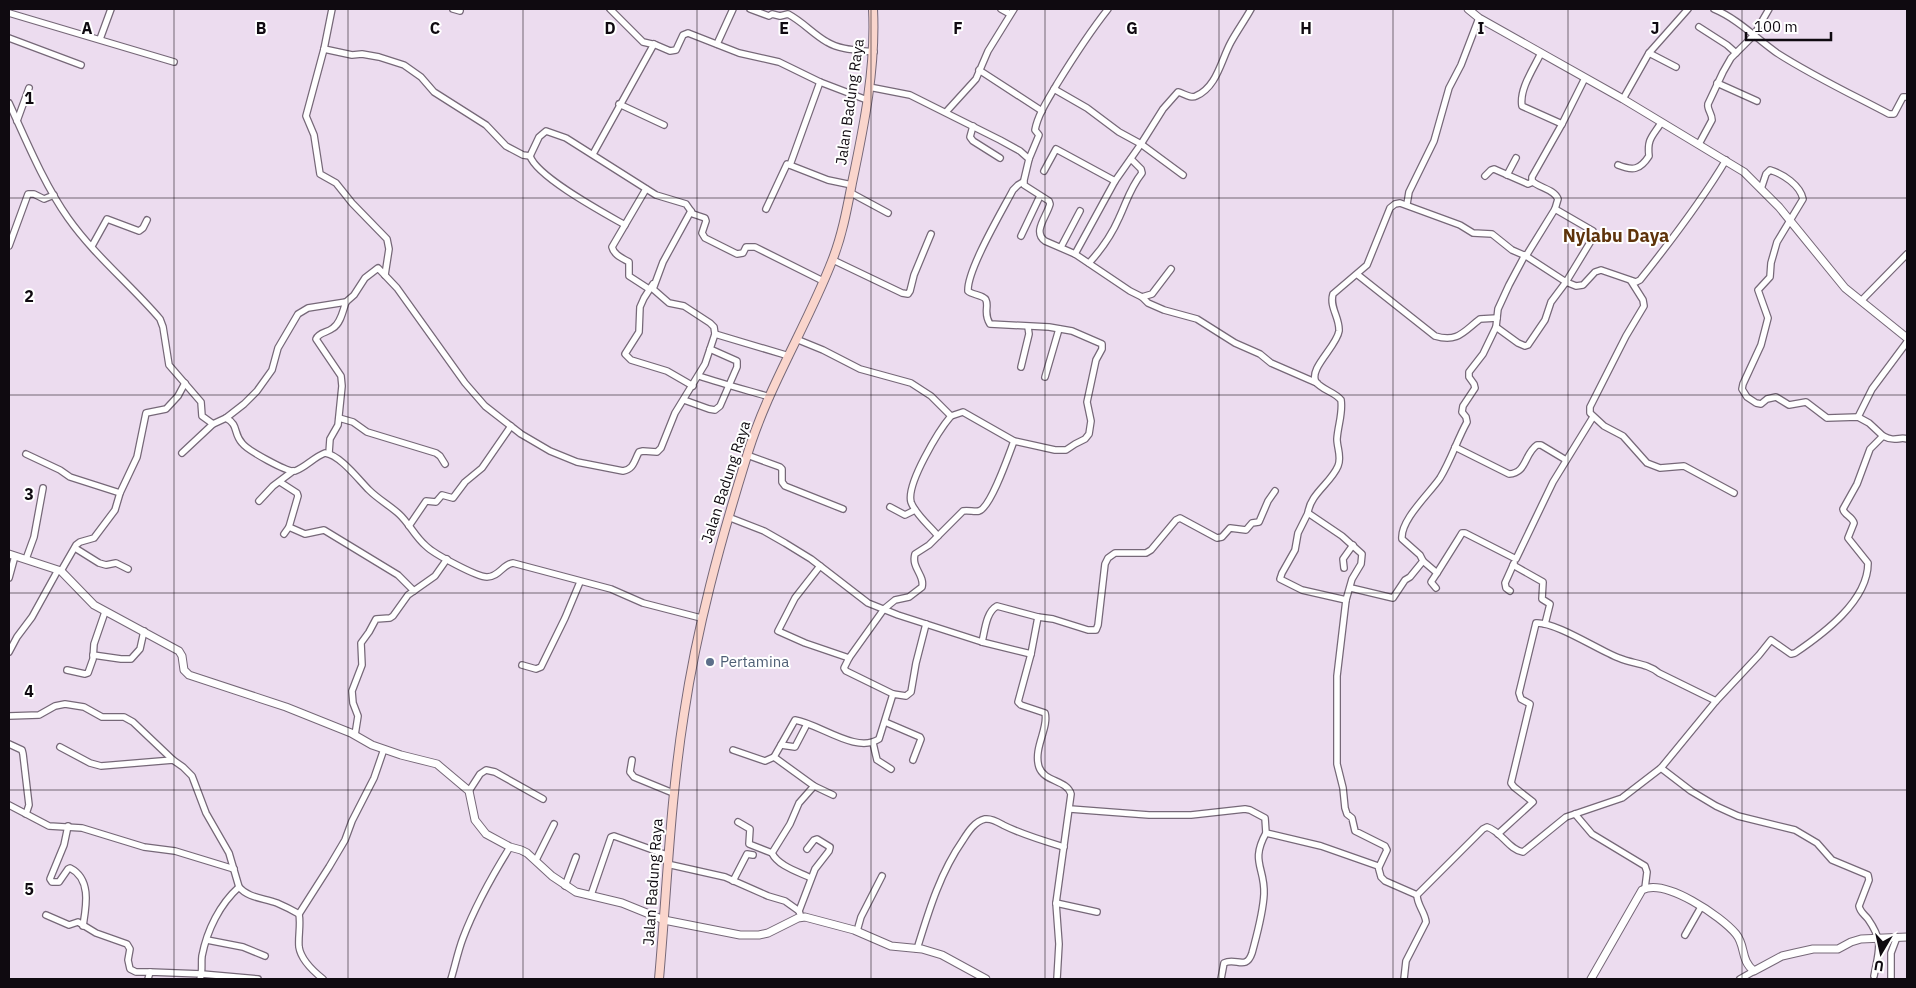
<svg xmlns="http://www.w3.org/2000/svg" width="1916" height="988" font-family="'IBM Plex Sans',sans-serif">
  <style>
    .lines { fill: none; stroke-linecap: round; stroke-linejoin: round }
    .minor-casing { stroke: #766878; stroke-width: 8 }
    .tertiary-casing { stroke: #766878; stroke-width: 9 }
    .secondary-casing { stroke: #766878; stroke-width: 10 }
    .minor { stroke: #fff; stroke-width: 5.5 }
    .tertiary { stroke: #fff; stroke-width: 7 }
    .secondary { stroke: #fad5cc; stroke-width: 8 }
    .grid { fill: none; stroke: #0f0a10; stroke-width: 1; stroke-opacity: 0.55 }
    .service-dot { fill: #5c6f8a; stroke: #fff; stroke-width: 2 }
    .labels { text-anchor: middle; stroke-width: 4; stroke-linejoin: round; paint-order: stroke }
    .street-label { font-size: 15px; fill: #0f0a10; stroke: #fff }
    .service-label { font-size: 15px; fill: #4e5e75; stroke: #fff; text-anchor: start }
    .quarter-label { font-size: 18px; font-weight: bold; fill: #5e330a; stroke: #fff }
    .grid-label { font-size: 16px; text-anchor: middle; font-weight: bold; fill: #0f0a10; stroke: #fff; stroke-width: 4; stroke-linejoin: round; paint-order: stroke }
  </style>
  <rect width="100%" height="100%" fill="#ecdcef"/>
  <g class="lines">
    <g class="minor-casing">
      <g id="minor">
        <polyline points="332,9 324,49 306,116 314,135 320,174 336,183 352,203 387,239 389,249 385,275"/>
        <polyline points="453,9 460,11"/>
        <polyline points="610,9 643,42 656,45 670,51 676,50 683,35 688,33 739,53 779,62 820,82 867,100"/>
        <path d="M 750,9 L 769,16 L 772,14 L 780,16 L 788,14 C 803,22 813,34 827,42 C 840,50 858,50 874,52"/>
        <polyline points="1001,9 1010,14"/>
        <path d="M 1714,9 C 1738,19 1757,39 1777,53 C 1813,76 1851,94 1889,114 L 1894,114 L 1903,97 L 1907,97"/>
        <polyline points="9,13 174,62"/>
        <polyline points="1699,27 1727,45 1736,53"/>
        <polyline points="9,38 81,65"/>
        <polyline points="100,39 111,9"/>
        <polyline points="717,44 733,9"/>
        <polyline points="324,49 352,55 362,54 379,57 404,65 421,77 434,92 486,125 506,146 523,155 530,156 539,137 546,131 566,138 656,195 686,204 693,214 705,218 706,221 702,233 705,238 737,254 743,253 746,247 755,247 823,281"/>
        <path d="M 1541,53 C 1534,68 1519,89 1522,106 L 1562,124"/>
        <polyline points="1649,53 1676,67"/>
        <polyline points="979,70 1042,111"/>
        <polyline points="1717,83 1757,101"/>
        <path d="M 869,87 L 910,95 L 1000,140 L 1020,151 L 1029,159 L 1024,180 L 1024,185 L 1049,201 L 1050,204 C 1047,216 1032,232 1045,241 L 1075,254 L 1130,291 L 1142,297 L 1152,294 L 1171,269"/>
        <polyline points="1054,89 1087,108 1119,132 1141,144 1183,175"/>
        <polyline points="1623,99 1649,53 1688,9"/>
        <path d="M 9,103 C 26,140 44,184 68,218 C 94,255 131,285 160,319 L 163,327 L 169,365 L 201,402 L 202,416 L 213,424"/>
        <polyline points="619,104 664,125"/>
        <polyline points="946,112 976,79 988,51 1014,9"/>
        <polyline points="17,121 29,88"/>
        <polyline points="973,126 970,137 973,141 1000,158"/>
        <path d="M 1699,144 L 1712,120 C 1712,113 1707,110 1708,104 L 1723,72 L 1731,58 L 1754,35 L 1769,9"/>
        <polyline points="593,154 654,44"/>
        <path d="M 530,156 C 537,177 604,213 625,225"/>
        <path d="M 1029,159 L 1039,135 L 1035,130 C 1038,114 1049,98 1057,84 C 1073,58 1089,33 1108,9"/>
        <polyline points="790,165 820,82"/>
        <path d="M 1618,165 C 1633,171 1640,170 1649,156 C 1647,139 1652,137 1661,123"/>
        <polyline points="1044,171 1056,149 1115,181"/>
        <polyline points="1507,175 1516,158"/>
        <polyline points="1485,176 1491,170 1494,169 1528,184 1533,182"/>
        <path d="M 646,189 L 612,247 C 614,255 622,258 629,262 L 629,276 L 649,289"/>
        <polyline points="851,193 888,213"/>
        <polyline points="1407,204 1409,192 1434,141 1449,88 1461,65 1479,18"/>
        <polyline points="766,209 787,164 828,180 852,185"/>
        <polyline points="1021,236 1040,196"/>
        <polyline points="9,246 28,194 34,194 44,199 54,195"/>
        <polyline points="92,246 107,219 139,231 143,228 147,220"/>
        <polyline points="1061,247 1080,211"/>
        <path d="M 1075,254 L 1115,181 L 1141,144 L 1163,109 L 1178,92 C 1183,93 1191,99 1196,96 C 1217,87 1221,60 1231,42 C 1237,31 1245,20 1251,9"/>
        <path d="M 1526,256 L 1555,209 L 1558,199 C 1554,189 1539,188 1532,181 L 1532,177 L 1562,124 L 1585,78"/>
        <polyline points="833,260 902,293 908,294 910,291 914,275 931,234"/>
        <path d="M 1089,263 C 1101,250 1112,234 1119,218 C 1127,201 1130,188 1142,173 L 1141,169 L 1131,159"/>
        <path d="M 1358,275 L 1435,336 C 1458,343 1464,331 1480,319 L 1497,318"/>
        <polyline points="1631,281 1643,300 1644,306 1626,336 1590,407 1590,413 1604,426 1623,436 1647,463 1660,468 1684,466 1734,493"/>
        <polyline points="653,284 644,298 640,307 639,332 625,354 631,360 667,371 693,386"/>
        <polyline points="1142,297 1148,303 1164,310 1197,319 1235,343 1260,354 1271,363 1317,383"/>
        <polyline points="1861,301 1907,254"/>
        <polyline points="1496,327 1518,343 1525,346 1528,345 1545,320 1551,302 1566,282 1594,236 1593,231 1555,209"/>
        <polyline points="715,334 789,356"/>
        <path d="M 796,339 L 823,350 L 860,369 L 911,383 L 931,396 L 951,416 L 963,412 L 1014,441 L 1055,450 L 1066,450 L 1075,444 L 1085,439 L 1089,434 L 1091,421 L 1087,402 L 1096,360 L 1102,349 L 1102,344 L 1072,331 L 1049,327 L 990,324 C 983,313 989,307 986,300 C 984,295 972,295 968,291 C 967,270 1002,211 1013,190 L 1018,185 L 1023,182"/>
        <polyline points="1021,367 1029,334 1028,327"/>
        <path d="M 699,376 C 723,384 746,390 770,397"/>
        <polyline points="1045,377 1059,329"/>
        <polyline points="684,400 709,409 715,410 720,406 737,367 737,361 710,349"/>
        <polyline points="1858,417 1872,389 1907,342"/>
        <path d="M 226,418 C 239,425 233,433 242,443 C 247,450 288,473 295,471 C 306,467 314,457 325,453 C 340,455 358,479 369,490 C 378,499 389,505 399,514 C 409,523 415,537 426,546 C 434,554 477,577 487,577 C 499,577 503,564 513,563 L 611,589 L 643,603 L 701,618"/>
        <polyline points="339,418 353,422 367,432 436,453 440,456 445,464"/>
        <path d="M 1883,436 C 1896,443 1899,436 1907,439"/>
        <path d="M 1455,447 L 1509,474 C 1527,473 1524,454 1537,445 L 1541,445 L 1566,460"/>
        <path d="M 182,453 L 213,424 L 226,418 L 244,404 L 257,391 L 272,370 L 278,348 L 298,314 L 308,308 L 346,302 L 354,295 L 365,278 L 378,268 L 397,288 L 465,383 L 485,406 L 521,434 L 550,451 L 577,462 L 623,471 C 634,469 634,461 639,452 L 643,451 L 657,452 L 661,448 L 675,413 L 705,364 L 715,334 L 714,327 L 710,323 L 684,306 L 669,303 L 653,289 L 663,262 L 691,211"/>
        <path d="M 329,453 L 330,439 L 338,425 L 342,386 L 341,376 L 316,339 C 319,332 327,333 333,328 C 341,323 343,310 346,302"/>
        <polyline points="26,454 60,470 70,477 120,493"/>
        <polyline points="747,455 780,467 782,469 782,482 785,486 843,509"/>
        <polyline points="280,482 297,493 298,496 289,527 284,534"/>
        <polyline points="259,501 273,486 293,471"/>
        <polyline points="890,507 905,515 915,510"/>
        <polyline points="1308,513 1298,533 1295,550 1282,573 1280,579 1302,590 1346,600"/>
        <path d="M 728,517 L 764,531 L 785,543 L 811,559 L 868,603 L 898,615 L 982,642 C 985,630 986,612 997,606 L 1038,617 L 1053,619 L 1088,630 L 1096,630 L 1098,625 L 1105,564 L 1108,558 L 1115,553 L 1146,553 L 1151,550 L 1176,520 L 1180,518 L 1217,538 L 1222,537 L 1230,528 L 1246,530 L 1252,523 L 1259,522 L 1268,501 L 1275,491"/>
        <polyline points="409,526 426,501 436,502 442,495 453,498 465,482 482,468 511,426"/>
        <polyline points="289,527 305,534 324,530 398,575 414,591"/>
        <path d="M 938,536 C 930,526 915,514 911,502 C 906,484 939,430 951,416"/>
        <polyline points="75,548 99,563 106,565 116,563 128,569"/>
        <polyline points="26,559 34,537 43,488"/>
        <polyline points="1423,561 1437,573 1459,538 1462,533 1465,533 1516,559 1553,482 1593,417"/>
        <polyline points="1513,565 1543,582 1542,599 1550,604 1545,624"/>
        <polyline points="820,566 795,598 778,631 805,643 849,658 844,668 846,671 893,694"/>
        <polyline points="1344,568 1343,559 1353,545"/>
        <polyline points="61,571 76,545 80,542 94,538 115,510 120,493 137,457 146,413 166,409 178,396 185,383"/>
        <polyline points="9,578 15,556"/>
        <path d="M 1351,588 L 1393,598 L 1405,580 L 1410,577 L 1423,561 L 1420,555 L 1402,539 C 1400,520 1430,493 1440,478 C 1451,460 1457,440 1467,422 L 1466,417 L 1462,412 L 1463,406 L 1475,388 L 1474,384 L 1469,377 L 1469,372 L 1483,354 L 1496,327 L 1498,309 L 1509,285 L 1525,255"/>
        <polyline points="1436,588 1431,582 1437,573"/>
        <polyline points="1510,591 1506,588 1505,583 1514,563"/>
        <path d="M 1038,617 L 1031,654 L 1018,702 L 1021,705 L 1045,713 C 1049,728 1033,748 1039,767 C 1044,782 1067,780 1071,794 L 1056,903 L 1059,944 L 1057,979"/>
        <polyline points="982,642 1031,654"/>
        <polyline points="9,652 17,637 32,617 58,570"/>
        <polyline points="93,655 121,659 131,659 140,649 144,631"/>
        <path d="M 849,658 L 884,609 L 895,600 L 909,597 L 922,587 C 925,575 911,568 915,554 L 929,545 L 963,511 C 968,510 975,512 979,511 C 991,507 1009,454 1014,441"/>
        <polyline points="522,665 536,669 541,667 565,618 580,582"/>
        <polyline points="67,670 85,674 88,673 93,659 94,644 105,612"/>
        <polyline points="9,716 39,715 55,706 65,704 84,707 102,717 124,717 133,722 173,760"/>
        <polyline points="885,722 920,737 921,739 913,760"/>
        <polyline points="355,735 358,716 353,703 352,691 362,665 361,643 369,632 376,619 390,618 393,616 408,595 435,576 447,559"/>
        <polyline points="873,743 877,760 891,769"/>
        <polyline points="9,744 22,750 23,754 29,805 26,814"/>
        <polyline points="781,745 795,747 807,724"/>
        <path d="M 60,747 L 90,763 L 101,766 L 173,760 L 183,767 L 192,776 L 206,813 L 229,853 L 239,887 C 248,898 264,898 277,903 C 284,906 292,910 299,914 C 301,925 298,936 299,947 C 301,960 313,971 323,979"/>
        <polyline points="733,750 765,761 774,757"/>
        <polyline points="632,760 630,772 634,777 673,793"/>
        <path d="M 1661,768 L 1691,791 L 1716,806 L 1738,816 L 1795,830 L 1817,843 L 1832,860 L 1868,875 L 1869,880 L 1859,906 C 1860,912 1864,914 1868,919 C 1884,942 1879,949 1874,976"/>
        <polyline points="469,791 480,774 486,770 495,772 543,799"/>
        <path d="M 833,795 L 814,786 L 774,757 L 795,720 C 820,724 856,754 879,739 L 893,694 L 906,696 L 911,692 L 916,663 L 926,624"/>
        <polyline points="9,805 49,826 82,828 144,847 175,851 234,869"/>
        <polyline points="1070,809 1149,815 1191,815 1245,809 1250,810 1265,818 1266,833 1321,846 1378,866 1381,877 1385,881 1417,895"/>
        <polyline points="1575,814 1592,834 1645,866 1647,872 1645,888"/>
        <polyline points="738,822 750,829 749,844 772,853"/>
        <path d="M 68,826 L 64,845 L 50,879 L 52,882 L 59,882 L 68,869 L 70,868 C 92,879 86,907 83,926"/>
        <path d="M 1498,834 L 1533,802 L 1514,787 L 1511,783 L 1530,704 L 1521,699 L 1519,693 L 1536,623 C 1556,622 1598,650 1619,658 C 1633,664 1647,663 1659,673 L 1716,701"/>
        <polyline points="536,860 554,824"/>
        <polyline points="667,864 725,877 768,896 785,901 799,911 801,917"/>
        <path d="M 1379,867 L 1387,850 L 1385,846 L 1355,831 L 1352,818 L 1347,814 L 1345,808 L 1343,788 L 1337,764 L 1337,676 L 1346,600 L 1352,579 L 1361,564 L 1362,554 L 1342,536 L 1308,513 C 1310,494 1331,483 1338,466 C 1342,457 1337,448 1337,439 C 1338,425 1343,413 1341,400 C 1335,392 1322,390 1316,382 C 1308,369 1337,346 1339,331 C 1340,318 1329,307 1333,294 L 1367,265 L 1390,208 L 1395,204 L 1400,203 L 1460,225 L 1473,233 L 1492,234 L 1512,250 L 1526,256 L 1566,282 L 1576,286 L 1583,285 L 1595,272 L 1601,270 L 1636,282 L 1640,280 C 1671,241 1701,202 1726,160"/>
        <path d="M 811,878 C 799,872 778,866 772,853 L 790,824 L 799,803 L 814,786"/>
        <polyline points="733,881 747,854 753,855"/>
        <polyline points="565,886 576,857"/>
        <polyline points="591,895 611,837 614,836 667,855"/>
        <polyline points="1056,903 1097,912"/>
        <polyline points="799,911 815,869 829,851 830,847 817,839 814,840 807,849"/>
        <polyline points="299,914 329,867 345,840 352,821 374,778 384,749"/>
        <polyline points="46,915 69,925 78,922 96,933 127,944 130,949 128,960 130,969 136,972 150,972"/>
        <polyline points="857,931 861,917 882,876"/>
        <polyline points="1685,935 1701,907"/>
        <polyline points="207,940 243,947 265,956"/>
        <path d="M 917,949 C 929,910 940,873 963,840 C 968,832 975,821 985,819 C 992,818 998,822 1003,825 C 1023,835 1044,841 1064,847"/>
        <polyline points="148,979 150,972 202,974 258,979"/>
        <path d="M 200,979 C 203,971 201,964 202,956 C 207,930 220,904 239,887"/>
        <path d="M 451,979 C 455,966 458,951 463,938 C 475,906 492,876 510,847"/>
        <path d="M 1221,979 L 1224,963 C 1236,957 1246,971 1252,953 C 1257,934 1263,914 1264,894 C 1265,867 1250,862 1266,833"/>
        <path d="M 1404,979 L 1406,961 L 1426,922 C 1425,912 1417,905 1417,895 L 1483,829 L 1487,827 C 1501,831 1509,850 1523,852 L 1566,817 L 1622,798 L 1661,768 L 1716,701 L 1759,655 L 1771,640 L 1791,654 L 1795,653 C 1823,634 1868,601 1868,563 L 1848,538 L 1854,523 C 1852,516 1844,515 1843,509 L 1857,484 L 1870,449 L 1883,436 L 1869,423 L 1858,417 L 1827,418 L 1806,402 L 1789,405 L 1776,397 L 1767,399 L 1761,404 L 1756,403 L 1747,397 L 1742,389 L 1743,384 L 1761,345 L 1768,318 L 1758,290 L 1770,277 L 1771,263 L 1777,242 L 1803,199 C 1800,185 1783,174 1770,170 L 1766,174 L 1761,189"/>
        <polyline points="1740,979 1754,971"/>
        <polyline points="1891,979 1891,953 1897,937"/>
      </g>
    </g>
    <g class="tertiary-casing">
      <g id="tertiary">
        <polyline points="1468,9 1479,18 1623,99 1744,172 1779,207 1845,288 1907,338"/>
        <polyline points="9,554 61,571 94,605 179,651 182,656 184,670 189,675 286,707 351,733 372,745 401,755 437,764 469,791 475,820 486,834 510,847 521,850 527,853 552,876 576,892 622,903 664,920 740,935 759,935 768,933 798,918 805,917 854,930 891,946 922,949 942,955 986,979"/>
        <path d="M 1591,979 L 1642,890 C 1665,878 1721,916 1736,934 C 1746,946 1740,960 1754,971 L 1782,956 L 1795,953 L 1813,949 L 1838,949 L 1851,942 L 1861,939 L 1907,937"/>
      </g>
    </g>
    <g class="secondary-casing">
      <path id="secondary" d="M 659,979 C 667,890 670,802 684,714 C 697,627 720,543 746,459 C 766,390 806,328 832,261 C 842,236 847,209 852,183 C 864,126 876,67 873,9"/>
    </g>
    <use href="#minor" class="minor"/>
    <use href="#tertiary" class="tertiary"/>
    <use href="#secondary" class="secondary"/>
  </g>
  <path class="grid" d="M 174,9 L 174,979M 348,9 L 348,979M 523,9 L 523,979M 697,9 L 697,979M 871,9 L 871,979M 1045,9 L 1045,979M 1219,9 L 1219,979M 1393,9 L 1393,979M 1568,9 L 1568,979M 1742,9 L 1742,979M 9,198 L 1907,198M 9,395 L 1907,395M 9,593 L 1907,593M 9,790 L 1907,790"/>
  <circle class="service-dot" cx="710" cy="662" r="5"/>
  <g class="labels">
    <g class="street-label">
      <text transform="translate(850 102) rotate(-82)" y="5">Jalan Badung Raya</text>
      <text transform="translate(726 482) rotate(-72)" y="5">Jalan Badung Raya</text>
      <text transform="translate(653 882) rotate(-86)" y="5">Jalan Badung Raya</text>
    </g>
    <g class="service-label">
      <text x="720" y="667">Pertamina</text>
    </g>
    <g class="quarter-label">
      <text x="1616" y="242">Nylabu Daya</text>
    </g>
  </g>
  <g class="grid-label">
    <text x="87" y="34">A</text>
    <text x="261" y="34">B</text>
    <text x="435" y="34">C</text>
    <text x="610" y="34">D</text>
    <text x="784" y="34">E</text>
    <text x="958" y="34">F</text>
    <text x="1132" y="34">G</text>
    <text x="1306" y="34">H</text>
    <text x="1481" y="34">I</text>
    <text x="1655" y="34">J</text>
    <text x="29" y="104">1</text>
    <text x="29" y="302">2</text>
    <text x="29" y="500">3</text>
    <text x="29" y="697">4</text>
    <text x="29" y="895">5</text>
  </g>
  <rect width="1916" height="988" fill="none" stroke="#0f0a10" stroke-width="20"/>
  <g transform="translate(1881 953) rotate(189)" stroke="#ffffff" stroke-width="4" paint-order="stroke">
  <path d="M0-4L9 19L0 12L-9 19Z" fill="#0f0a10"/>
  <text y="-8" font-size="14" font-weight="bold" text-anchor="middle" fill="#0f0a10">U</text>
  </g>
  <path d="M1746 32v8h85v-8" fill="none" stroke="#0f0a10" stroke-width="2.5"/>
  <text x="1754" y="32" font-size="15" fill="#0f0a10" stroke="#ffffff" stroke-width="4" paint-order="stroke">100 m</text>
</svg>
